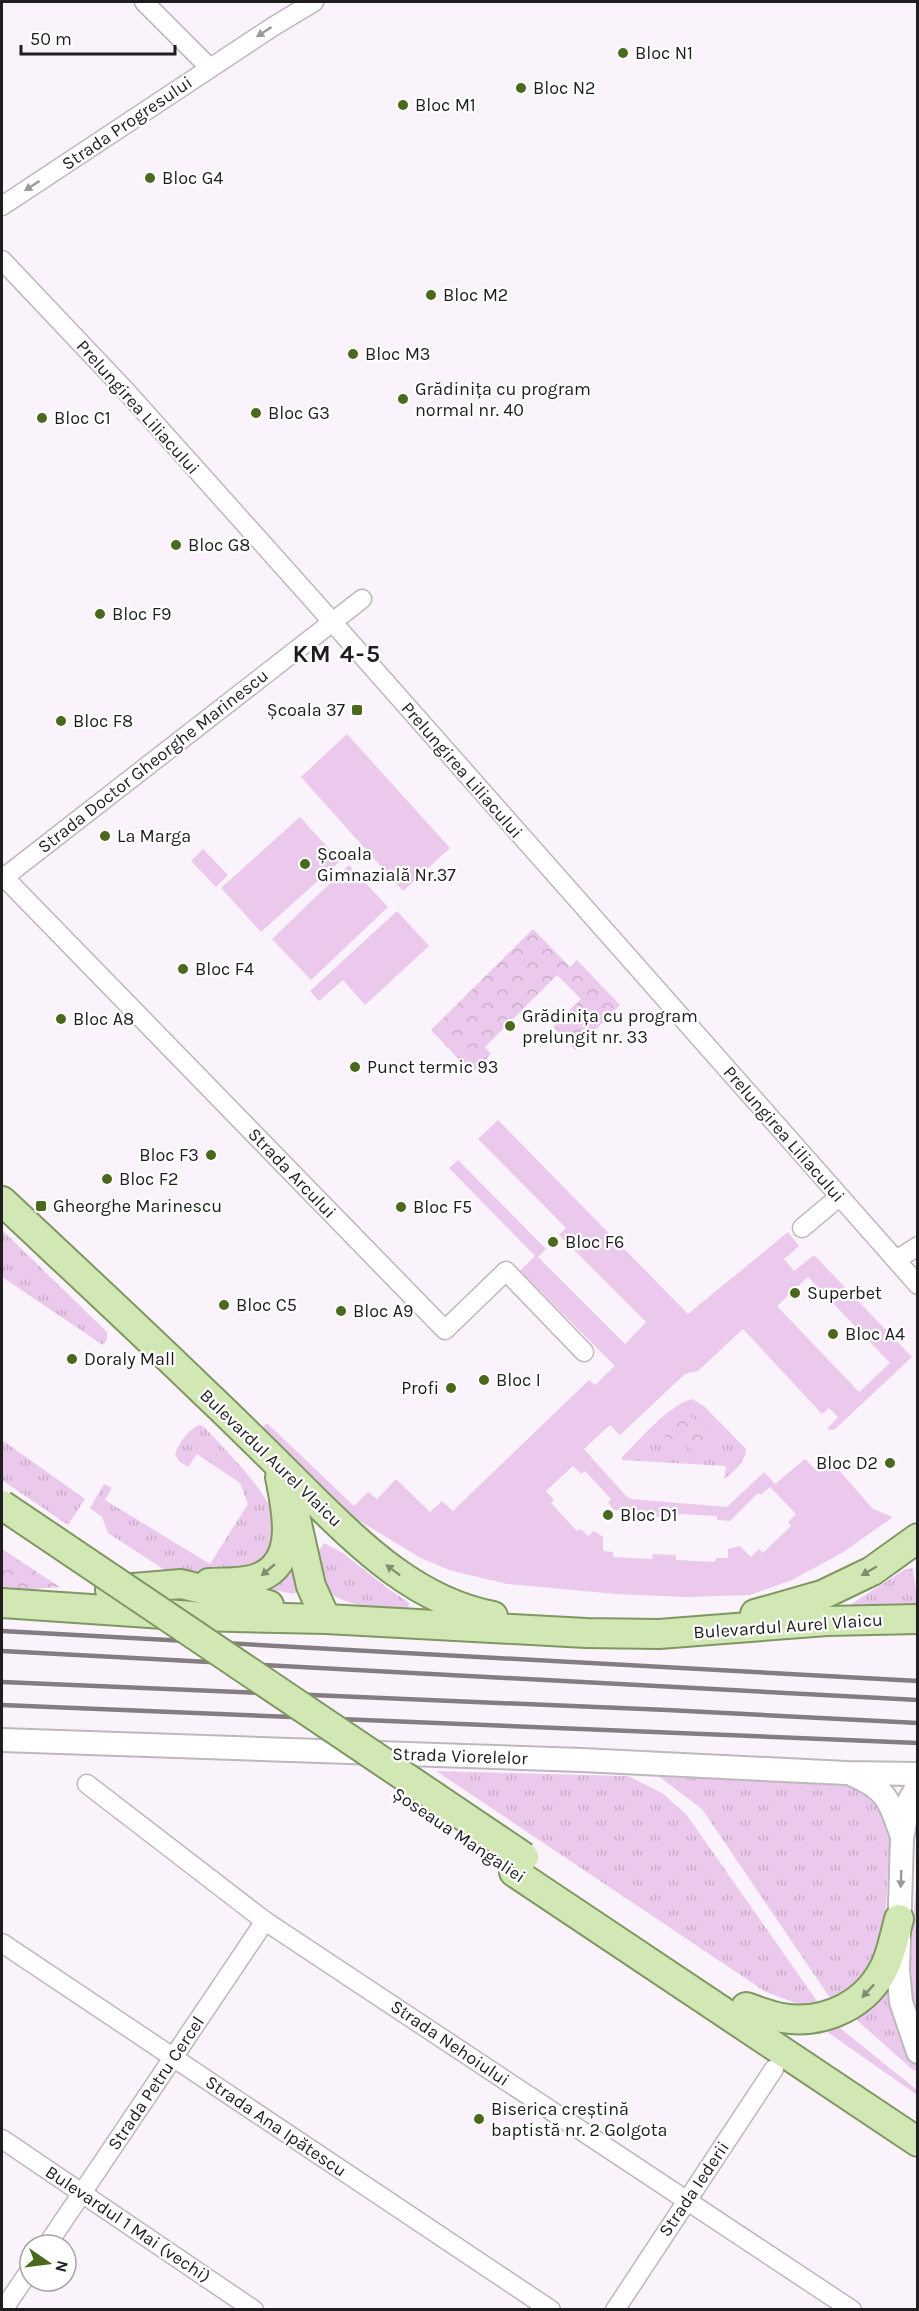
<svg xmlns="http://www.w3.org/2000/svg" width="919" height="2311" font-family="Karla,sans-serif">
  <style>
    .grass { fill: url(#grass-tufts) }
    .park { fill: url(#park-crowns) }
    .garden { fill: #ebc9ec; fill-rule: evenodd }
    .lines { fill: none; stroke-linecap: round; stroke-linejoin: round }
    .minor-casing { stroke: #beb7be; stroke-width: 21 }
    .tertiary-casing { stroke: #beb7be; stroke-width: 26 }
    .primary-casing { stroke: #7f9760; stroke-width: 32 }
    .minor { stroke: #fff; stroke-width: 18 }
    .tertiary { stroke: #fff; stroke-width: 22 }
    .primary { stroke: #d1e8b5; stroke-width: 28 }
    .rail { stroke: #837d83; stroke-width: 4.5 }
    .primary-bridge-casing { stroke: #7f9760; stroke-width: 32; stroke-linecap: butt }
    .primary-bridge { stroke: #d1e8b5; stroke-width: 28 }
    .oneway { fill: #9b999b }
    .oneway2 { fill: #818d72 }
    .poi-dot { fill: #4a691e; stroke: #fff; stroke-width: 2 }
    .labels { text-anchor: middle; stroke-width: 4.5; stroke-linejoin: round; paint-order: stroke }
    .poi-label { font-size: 18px; fill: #201d20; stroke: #fff; text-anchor: start }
    .street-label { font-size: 18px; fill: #201d20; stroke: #fff }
    .district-label { font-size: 24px; font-weight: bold; letter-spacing: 1.5px; fill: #201d20; stroke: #fff }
  </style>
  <defs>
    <pattern id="grass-tufts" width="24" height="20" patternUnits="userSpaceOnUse" patternTransform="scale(1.5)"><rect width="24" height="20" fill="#ebc9ec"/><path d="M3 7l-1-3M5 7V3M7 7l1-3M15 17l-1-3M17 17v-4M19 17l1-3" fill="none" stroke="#c9acca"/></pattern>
    <pattern id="park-crowns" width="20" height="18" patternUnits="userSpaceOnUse" patternTransform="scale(1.5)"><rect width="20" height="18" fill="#ebc9ec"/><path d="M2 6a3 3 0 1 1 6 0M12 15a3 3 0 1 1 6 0" fill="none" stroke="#c9acca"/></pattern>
  </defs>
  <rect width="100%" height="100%" fill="#fbf3fb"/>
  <g class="grass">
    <polygon points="2,1230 107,1332 107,1340 103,1345 2,1277"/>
    <path d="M 692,1399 L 704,1406 L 746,1449 C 746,1461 734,1472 724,1479 L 726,1466 L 622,1460 L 622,1457 C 641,1439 667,1406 692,1399 Z"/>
    <path d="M 199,1425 L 204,1427 C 226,1451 272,1494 277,1527 C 279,1535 274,1546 272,1554 L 251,1568 L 174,1576 L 108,1533 L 102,1517 L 90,1508 L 104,1484 L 112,1488 L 105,1500 L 210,1564 L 248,1504 L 240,1483 L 197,1454 L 188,1467 L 179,1461 L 175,1454 C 179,1443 188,1430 199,1425 Z"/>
    <polygon points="2,1440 85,1499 68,1525 2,1480"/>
    <path d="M 324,1543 L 343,1553 L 386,1587 L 409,1603 L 408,1609 C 377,1605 330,1611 318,1574 C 314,1563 317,1553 324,1543 Z"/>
    <polygon points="293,1552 298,1588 294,1594 259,1587"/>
    <path d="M 913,1568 C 914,1581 917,1592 917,1606 L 850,1605 L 904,1570 Z"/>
    <polygon points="436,1771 628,1776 662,1793 686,1814 817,2001 801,2005 766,1992"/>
    <polygon points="653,1772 861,1782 870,1792 890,1836 884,1943 868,1969 851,1986 830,1998 702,1809"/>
    <path d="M 917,1876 L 917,2020 C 906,1974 913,1923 917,1876 Z"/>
    <polygon points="896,1977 917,2062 917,2070 913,2070 851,2015"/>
    <polygon points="835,2024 917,2090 917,2095 826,2031"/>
  </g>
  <g class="park">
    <polygon points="533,929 570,967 577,960 620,1005 575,1050 553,1027 581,999 557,975 485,1047 491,1054 472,1073 431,1030"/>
    <polygon points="678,1411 718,1431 697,1452 659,1433"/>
    <polygon points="2,1549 60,1587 2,1591"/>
  </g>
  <g class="garden">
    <polygon points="347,734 450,848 403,891 301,777"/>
    <polygon points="300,817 340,861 261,932 221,888"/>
    <polygon points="203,849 228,875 216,887 191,861"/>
    <polygon points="349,865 388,907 311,980 272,939"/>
    <polygon points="397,911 429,946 365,1005 343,980 319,1001 310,991"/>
    <path d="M 498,1120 L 688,1314 L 788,1232 L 799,1246 L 784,1259 L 794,1271 L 814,1255 L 912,1357 L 834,1430 L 827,1429 L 838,1417 L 829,1408 L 822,1414 L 743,1329 L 698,1371 L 685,1374 L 620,1435 L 610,1425 L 584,1449 L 626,1496 L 631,1499 L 727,1507 L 764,1472 L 775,1484 L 805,1459 L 817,1471 L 831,1461 L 873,1509 L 893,1517 L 842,1553 L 792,1580 L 750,1595 L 686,1597 L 616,1594 L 507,1584 L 449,1570 L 419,1557 L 358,1520 L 262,1428 L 267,1423 L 354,1506 L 368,1492 L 377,1499 L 396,1479 L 430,1512 L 442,1501 L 453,1511 L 589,1380 L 595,1385 L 615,1366 L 520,1271 L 535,1256 L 449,1168 L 458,1160 L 546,1249 L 538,1257 L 625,1344 L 646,1322 L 559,1235 L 566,1228 L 478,1139 ZM 808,1277 L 890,1363 L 859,1392 L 777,1306 ZM 573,1466 L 581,1474 L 585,1471 L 611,1499 L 608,1503 L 614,1510 L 654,1512 L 655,1517 L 678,1518 L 679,1514 L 717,1516 L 717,1520 L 730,1521 L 758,1493 L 761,1495 L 770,1487 L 796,1514 L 788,1522 L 791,1526 L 763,1553 L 759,1549 L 751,1557 L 740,1546 L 728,1549 L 728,1558 L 716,1558 L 715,1562 L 676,1560 L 676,1555 L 653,1554 L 652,1559 L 613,1557 L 613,1552 L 603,1551 L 603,1537 L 594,1531 L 588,1536 L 581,1529 L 577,1531 L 551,1503 L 554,1500 L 546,1491 Z"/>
  </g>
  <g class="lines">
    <g class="minor-casing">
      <g id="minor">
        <polyline points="144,2 210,68"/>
        <polyline points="2,206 274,26 314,2"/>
        <polyline points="2,260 126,391 313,600 918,1285"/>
        <polyline points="2,875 445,1330 506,1271 584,1352"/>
        <polyline points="2,879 362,599"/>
        <polyline points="802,1228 839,1197"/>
        <polyline points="896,1260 918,1246"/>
        <polyline points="87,1784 265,1921 852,2310"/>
        <polyline points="2,1943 551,2310"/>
        <polyline points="2,2139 254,2310"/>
        <polyline points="47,2245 265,1921"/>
        <polyline points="3,2310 30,2270"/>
        <polyline points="615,2310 774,2069"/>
      </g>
    </g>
    <g class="tertiary-casing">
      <g id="tertiary">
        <polyline points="2,1740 582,1760 846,1773 918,1774"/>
        <path d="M 853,1775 C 887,1789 890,1802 901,1834"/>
        <polyline points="918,1785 909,1801 902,1839 898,1970 901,2002 918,2052"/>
      </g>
    </g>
    <g class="primary-casing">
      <g id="primary">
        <path d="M 2,1201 C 69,1264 137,1327 203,1391 C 237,1423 270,1456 303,1489 C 358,1543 414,1601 493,1616"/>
        <polyline points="295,1515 311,1586 326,1619"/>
        <path d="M 209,1583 C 225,1582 245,1584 260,1577 C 299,1561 286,1508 280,1477"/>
        <polyline points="110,1590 181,1584 269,1605"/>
        <polyline points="2,1603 193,1616 326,1619 586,1633 659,1634 827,1621 918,1619"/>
        <polyline points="755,1614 822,1595 872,1571 918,1538"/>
        <polyline points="514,1872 918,2142"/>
        <path d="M 746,2007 C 758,2011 770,2016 782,2018 C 826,2025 868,2004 886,1964 C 892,1950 895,1934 899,1919"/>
      </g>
    </g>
    <use href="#minor" class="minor"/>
    <use href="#tertiary" class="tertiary"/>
    <use href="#primary" class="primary"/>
    <g class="rail">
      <polyline points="2,1631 918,1681"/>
      <polyline points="2,1651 918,1700"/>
      <polyline points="2,1682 667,1710 918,1723"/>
      <polyline points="2,1705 918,1743"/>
    </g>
    <g class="primary-bridge-casing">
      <polyline id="primary-bridge" points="2,1505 524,1857"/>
    </g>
    <use href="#primary-bridge" class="primary-bridge"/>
  </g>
  <defs><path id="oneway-solid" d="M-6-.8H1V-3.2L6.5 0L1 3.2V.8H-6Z" transform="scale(1.5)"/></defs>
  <g class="oneway">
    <use href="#oneway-solid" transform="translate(264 32) rotate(147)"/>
    <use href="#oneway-solid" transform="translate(32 186) rotate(147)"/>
    <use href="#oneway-solid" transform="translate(901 1879) rotate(92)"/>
  </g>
  <g class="oneway2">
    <use href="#oneway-solid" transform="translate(268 1570) rotate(140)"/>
    <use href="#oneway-solid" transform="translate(393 1570) rotate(-143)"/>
    <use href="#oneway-solid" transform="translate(869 1571) rotate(150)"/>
    <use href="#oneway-solid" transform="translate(868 1991) rotate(133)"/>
  </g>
  <g class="poi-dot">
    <circle cx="623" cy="53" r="6"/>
    <circle cx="521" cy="88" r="6"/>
    <circle cx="403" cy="105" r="6"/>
    <circle cx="150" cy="178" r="6"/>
    <circle cx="431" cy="295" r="6"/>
    <circle cx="353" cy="354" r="6"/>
    <circle cx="403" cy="399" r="6"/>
    <circle cx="256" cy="413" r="6"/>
    <circle cx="42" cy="418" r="6"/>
    <circle cx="176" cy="545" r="6"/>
    <circle cx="100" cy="614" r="6"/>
    <rect x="351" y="704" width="12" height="12" rx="3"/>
    <circle cx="61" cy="721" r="6"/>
    <circle cx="105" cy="836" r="6"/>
    <circle cx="305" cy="864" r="6"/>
    <circle cx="183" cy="969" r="6"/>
    <circle cx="61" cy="1019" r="6"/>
    <circle cx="510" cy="1026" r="6"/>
    <circle cx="355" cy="1067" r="6"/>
    <circle cx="211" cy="1155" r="6"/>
    <circle cx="107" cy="1179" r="6"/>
    <rect x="35" y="1200" width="12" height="12" rx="3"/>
    <circle cx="401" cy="1207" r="6"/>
    <circle cx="553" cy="1242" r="6"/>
    <circle cx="795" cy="1293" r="6"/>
    <circle cx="224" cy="1305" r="6"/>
    <circle cx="341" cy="1311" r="6"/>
    <circle cx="833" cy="1334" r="6"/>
    <circle cx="72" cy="1359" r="6"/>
    <circle cx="484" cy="1380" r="6"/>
    <circle cx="451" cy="1388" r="6"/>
    <circle cx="890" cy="1463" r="6"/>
    <circle cx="608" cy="1515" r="6"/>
    <circle cx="479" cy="2119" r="6"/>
  </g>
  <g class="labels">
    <g class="poi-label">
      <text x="635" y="59">Bloc N1</text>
      <text x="533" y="94">Bloc N2</text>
      <text x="415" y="111">Bloc M1</text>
      <text x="162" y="184">Bloc G4</text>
      <text x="443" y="301">Bloc M2</text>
      <text x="365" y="360">Bloc M3</text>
      <text x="415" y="395">Grădinița cu program<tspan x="415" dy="21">normal nr. 40</tspan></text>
      <text x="268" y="419">Bloc G3</text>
      <text x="54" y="424">Bloc C1</text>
      <text x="188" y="551">Bloc G8</text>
      <text x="112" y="620">Bloc F9</text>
      <text x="345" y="716" text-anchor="end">Școala 37</text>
      <text x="73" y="727">Bloc F8</text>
      <text x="117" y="842">La Marga</text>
      <text x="317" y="860">Școala<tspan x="317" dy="21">Gimnazială Nr.37</tspan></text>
      <text x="195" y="975">Bloc F4</text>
      <text x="522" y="1022">Grădinița cu program<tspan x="522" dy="21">prelungit nr. 33</tspan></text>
      <text x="73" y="1025">Bloc A8</text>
      <text x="367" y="1073">Punct termic 93</text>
      <text x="199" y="1161" text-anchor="end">Bloc F3</text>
      <text x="119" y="1185">Bloc F2</text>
      <text x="53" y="1212">Gheorghe Marinescu</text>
      <text x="413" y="1213">Bloc F5</text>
      <text x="565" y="1248">Bloc F6</text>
      <text x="807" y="1299">Superbet</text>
      <text x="236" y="1311">Bloc C5</text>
      <text x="353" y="1317">Bloc A9</text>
      <text x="845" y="1340">Bloc A4</text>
      <text x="84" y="1365">Doraly Mall</text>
      <text x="496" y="1386">Bloc I</text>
      <text x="439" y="1394" text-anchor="end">Profi</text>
      <text x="878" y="1469" text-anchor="end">Bloc D2</text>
      <text x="620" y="1521">Bloc D1</text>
      <text x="491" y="2115">Biserica creștină<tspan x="491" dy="21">baptistă nr. 2 Golgota</tspan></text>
    </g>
    <g class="street-label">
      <text transform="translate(127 123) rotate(-34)" y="6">Strada Progresului</text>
      <text transform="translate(138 407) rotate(48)" y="6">Prelungirea Liliacului</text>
      <text transform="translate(153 761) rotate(-38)" y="6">Strada Doctor Gheorghe Marinescu</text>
      <text transform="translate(462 770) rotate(49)" y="6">Prelungirea Liliacului</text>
      <text transform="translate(784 1134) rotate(49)" y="6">Prelungirea Liliacului</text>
      <text transform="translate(292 1173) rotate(46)" y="6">Strada Arcului</text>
      <text transform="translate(271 1458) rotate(44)" y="6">Bulevardul Aurel Vlaicu</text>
      <text transform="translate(788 1626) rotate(-4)" y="6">Bulevardul Aurel Vlaicu</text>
      <text transform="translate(460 1756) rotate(2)" y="6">Strada Viorelelor</text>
      <text transform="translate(459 1835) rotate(34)" y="6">Șoseaua Mangaliei</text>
      <text transform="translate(450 2043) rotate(34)" y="6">Strada Nehoiului</text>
      <text transform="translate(156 2083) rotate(-56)" y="6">Strada Petru Cercel</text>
      <text transform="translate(276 2126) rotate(34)" y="6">Strada Ana Ipătescu</text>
      <text transform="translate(694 2189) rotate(-56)" y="6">Strada Iederii</text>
      <text transform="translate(128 2224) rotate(34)" y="6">Bulevardul 1 Mai (vechi)</text>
    </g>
    <g class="district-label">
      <text x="337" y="662">KM 4-5</text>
    </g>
  </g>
  <rect width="919" height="2311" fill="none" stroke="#201d20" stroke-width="6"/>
  <g transform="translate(48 2263) rotate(104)"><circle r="28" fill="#ffffff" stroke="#a6a5a6" stroke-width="1.5"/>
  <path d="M0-4.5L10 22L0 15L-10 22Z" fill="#4a691e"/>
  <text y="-9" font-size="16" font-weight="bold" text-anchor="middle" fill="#201d20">N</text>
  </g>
  <path d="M21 45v9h154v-9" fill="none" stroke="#201d20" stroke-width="3"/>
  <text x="30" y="45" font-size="18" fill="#201d20" stroke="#ffffff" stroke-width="4.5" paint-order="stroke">50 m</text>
</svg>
